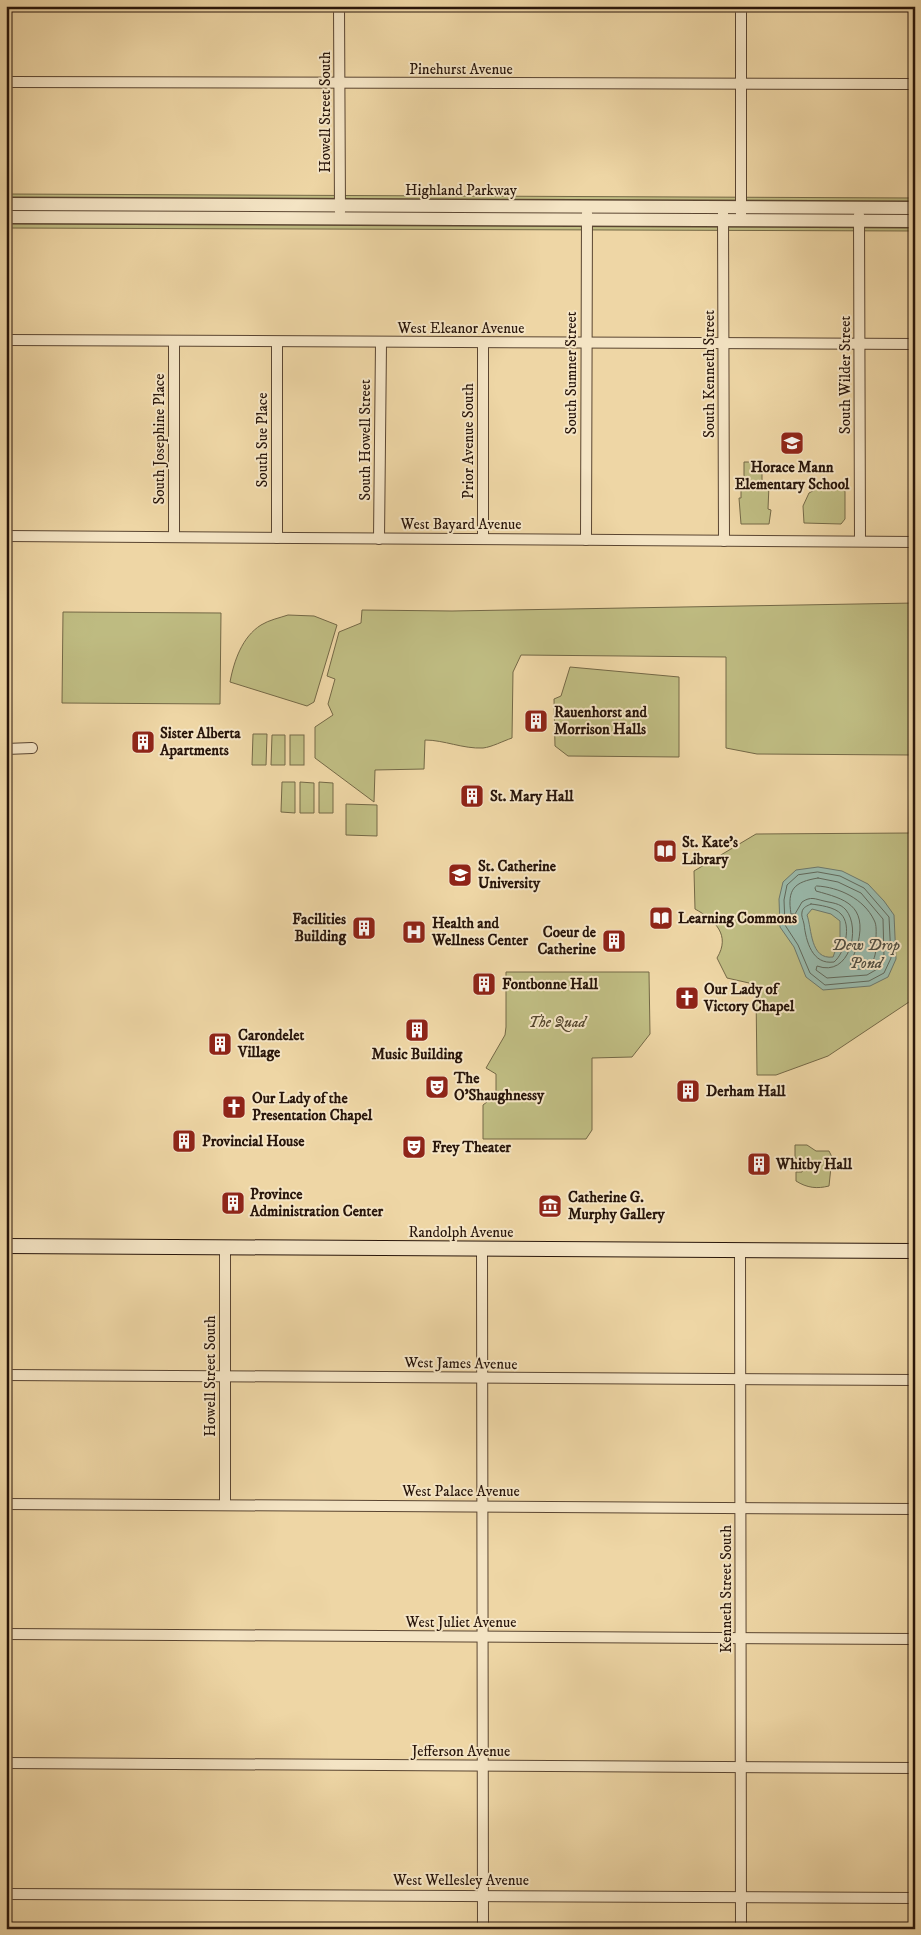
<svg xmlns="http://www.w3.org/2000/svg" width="921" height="1935" font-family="'IM FELL DW Pica',serif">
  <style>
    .green { fill: #bfbc82; stroke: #746846 }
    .water { fill: #99b9ab; stroke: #6c776b; fill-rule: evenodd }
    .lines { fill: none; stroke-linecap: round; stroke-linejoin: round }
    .shore { stroke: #60675a; stroke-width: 1 }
    .minor-casing { stroke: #5a4531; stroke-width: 12 }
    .tertiary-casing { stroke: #5a4531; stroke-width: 15 }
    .secondary-casing { stroke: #28150a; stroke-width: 16 }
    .minor { stroke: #f4e4c4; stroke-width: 10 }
    .tertiary { stroke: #f4e4c4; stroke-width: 12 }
    .secondary { stroke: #f4e4c4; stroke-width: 14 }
    .labels { text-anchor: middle; stroke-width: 4; stroke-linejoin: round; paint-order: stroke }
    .street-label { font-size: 15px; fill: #28150a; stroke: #f4e4c4 }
    .poi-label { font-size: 15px; font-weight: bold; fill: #28150a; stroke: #f4e4c4; text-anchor: start }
    .park-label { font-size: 15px; font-style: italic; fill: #55472e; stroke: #f4e4c4 }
    .water-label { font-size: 16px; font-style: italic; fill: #504e42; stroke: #f4e4c4 }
  </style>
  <rect width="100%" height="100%" fill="#eed6a5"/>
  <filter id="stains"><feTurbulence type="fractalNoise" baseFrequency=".004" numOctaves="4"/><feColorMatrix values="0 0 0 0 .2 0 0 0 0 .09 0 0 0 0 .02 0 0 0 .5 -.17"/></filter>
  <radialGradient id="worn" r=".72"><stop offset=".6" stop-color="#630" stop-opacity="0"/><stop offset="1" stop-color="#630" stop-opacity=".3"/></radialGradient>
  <g class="green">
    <polygon points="6,194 915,198 915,231 6,228"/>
    <polygon points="744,462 762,462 762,484 769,485 768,509 771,510 769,524 741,524 739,498 741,498 741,484 744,484"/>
    <polygon points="824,485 845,486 845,519 841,524 804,523 803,506 809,493"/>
    <path d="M 915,603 L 915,998 L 828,1056 L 776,1075 L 757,1075 L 756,991 L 749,983 L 727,978 L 717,958 C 731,935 715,920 695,909 L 694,871 L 756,834 L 909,833 L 910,755 L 757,754 L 726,748 L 726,657 L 521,655 L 513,672 L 512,738 C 503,741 492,747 483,748 C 463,749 444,740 425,740 L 424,769 L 375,770 L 374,802 L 315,758 L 315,727 L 333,715 L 328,704 L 335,679 L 327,676 L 339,632 L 361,623 L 362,610 L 452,611 Z"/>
    <polygon points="63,612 221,613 220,704 62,703"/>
    <path d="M 288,615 L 314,616 L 337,625 L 314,702 L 307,706 L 230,682 C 234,661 242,637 261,625 C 269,620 279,618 288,615 Z"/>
    <polygon points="570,667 679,677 679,757 568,756 555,746 554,699 561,696"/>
    <polygon points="253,734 267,734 266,765 252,765"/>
    <polygon points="272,735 285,735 285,765 271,765"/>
    <rect x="290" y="735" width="14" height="30"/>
    <polygon points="282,782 295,782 295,813 281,812"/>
    <polygon points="300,782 314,783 314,813 300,813"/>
    <polygon points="319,782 333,783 333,813 319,813"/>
    <polygon points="346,804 377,805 377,836 346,835"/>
    <polygon points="506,972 649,972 650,1034 632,1057 592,1058 592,1130 586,1139 483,1139 483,1105 496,1095 496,1074 486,1068 505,1035 506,1027"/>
    <path d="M 795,1145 L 807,1145 L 816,1151 L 829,1151 L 832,1157 L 829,1186 C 817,1189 807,1188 796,1181 L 796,1172 L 802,1172 L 802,1159 L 795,1158 Z"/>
  </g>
  <path class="water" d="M 818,867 L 842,871 L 868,884 L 884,901 L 894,915 L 896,959 L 888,977 L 870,986 L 823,990 L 806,977 L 794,947 L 780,927 L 779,899 L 783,882 L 796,870 ZM 812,909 L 831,914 L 840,921 L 840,938 L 833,957 C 810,960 812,929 807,915 Z"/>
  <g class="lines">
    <g class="shore">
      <polygon points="818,872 840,876 864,888 889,917 891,958 884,973 869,981 825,985 810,973 798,945 785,925 784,900 787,885 798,875"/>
      <path d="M 818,878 L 838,882 L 861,893 L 883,919 L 884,957 L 879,968 L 867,975 L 827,978 L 816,970 L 817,966 C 850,978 861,928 846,910 C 840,903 832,903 824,901 C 815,899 811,896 802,902 L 795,914 L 791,914 C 787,889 794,882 818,878 Z"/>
      <path d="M 817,886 C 839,887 864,899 874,920 C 877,925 876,933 876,939 C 877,957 873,974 850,968 C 850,961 856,952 858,943 C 867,905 845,899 816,891 L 815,888 Z"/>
      <path d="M 811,904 C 819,905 835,907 841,914 C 852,925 845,953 834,962 C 812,965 806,941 804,924 C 803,919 801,916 802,912 C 803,907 807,906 811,904 Z"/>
    </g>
    <g class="minor-casing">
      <g id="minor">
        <polyline points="339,6 340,212"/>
        <polyline points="741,6 741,220"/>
        <polyline points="6,82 915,84"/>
        <polyline points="723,212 724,541"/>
        <polyline points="859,215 860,541"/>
        <polyline points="6,340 915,344"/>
        <polyline points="174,341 174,537"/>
        <polyline points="277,342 277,538"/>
        <polyline points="483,343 483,539"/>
        <polyline points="6,536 915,542"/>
        <polyline points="379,539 381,343"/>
        <polyline points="586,540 587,213"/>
        <polyline points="6,749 32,748"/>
        <polyline points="225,1248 225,1505"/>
        <polyline points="482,1249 483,1929"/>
        <polyline points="740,1250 741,1929"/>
        <polyline points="6,1375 915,1380"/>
        <polyline points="6,1504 915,1509"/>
        <polyline points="6,1634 915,1639"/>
        <polyline points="6,1763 915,1768"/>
        <polyline points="6,1894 915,1898"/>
      </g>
    </g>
    <g class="tertiary-casing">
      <g id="tertiary">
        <polyline points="6,204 915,208"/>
        <polyline points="6,217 915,221"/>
      </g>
    </g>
    <g class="secondary-casing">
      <polyline id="secondary" points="6,1246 915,1251"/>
    </g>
    <use href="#minor" class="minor"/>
    <use href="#tertiary" class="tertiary"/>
    <use href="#secondary" class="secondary"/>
  </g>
  <defs>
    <g id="school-square" transform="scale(1.25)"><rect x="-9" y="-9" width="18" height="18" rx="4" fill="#8f2418" stroke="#f4e4c4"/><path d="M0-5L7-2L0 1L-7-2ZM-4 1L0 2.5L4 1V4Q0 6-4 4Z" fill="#fff"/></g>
    <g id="building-square" transform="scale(1.25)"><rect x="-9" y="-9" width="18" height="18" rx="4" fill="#8f2418" stroke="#f4e4c4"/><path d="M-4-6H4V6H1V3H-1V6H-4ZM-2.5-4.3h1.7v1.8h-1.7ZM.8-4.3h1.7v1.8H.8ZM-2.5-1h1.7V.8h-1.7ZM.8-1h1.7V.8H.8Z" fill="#fff"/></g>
    <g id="library-square" transform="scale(1.25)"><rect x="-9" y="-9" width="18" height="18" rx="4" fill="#8f2418" stroke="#f4e4c4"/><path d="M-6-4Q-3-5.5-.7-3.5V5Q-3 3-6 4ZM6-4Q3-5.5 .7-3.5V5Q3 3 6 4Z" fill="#fff"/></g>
    <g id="university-square" transform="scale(1.25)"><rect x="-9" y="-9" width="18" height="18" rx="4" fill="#8f2418" stroke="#f4e4c4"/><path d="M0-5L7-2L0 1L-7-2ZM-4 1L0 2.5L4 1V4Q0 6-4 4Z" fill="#fff"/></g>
    <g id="hospital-square" transform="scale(1.25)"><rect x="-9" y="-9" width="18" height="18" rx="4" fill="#8f2418" stroke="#f4e4c4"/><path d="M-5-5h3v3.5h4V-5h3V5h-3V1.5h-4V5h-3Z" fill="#fff"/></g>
    <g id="church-square" transform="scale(1.25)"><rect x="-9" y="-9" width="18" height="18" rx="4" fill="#8f2418" stroke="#f4e4c4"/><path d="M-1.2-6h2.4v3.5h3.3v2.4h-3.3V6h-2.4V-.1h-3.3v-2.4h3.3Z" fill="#fff"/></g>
    <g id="theatre-square" transform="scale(1.25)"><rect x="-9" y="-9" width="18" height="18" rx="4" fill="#8f2418" stroke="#f4e4c4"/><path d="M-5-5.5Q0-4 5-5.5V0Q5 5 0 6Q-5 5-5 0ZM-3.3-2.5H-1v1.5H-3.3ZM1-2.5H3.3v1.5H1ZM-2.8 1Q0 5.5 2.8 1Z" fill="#fff"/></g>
    <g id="museum-square" transform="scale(1.25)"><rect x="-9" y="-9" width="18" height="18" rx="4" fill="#8f2418" stroke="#f4e4c4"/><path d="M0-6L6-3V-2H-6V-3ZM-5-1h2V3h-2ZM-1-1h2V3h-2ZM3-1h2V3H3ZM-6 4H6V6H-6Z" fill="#fff"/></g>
  </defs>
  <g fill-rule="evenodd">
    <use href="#school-square" x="792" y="443"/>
    <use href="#building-square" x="536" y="721"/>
    <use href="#building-square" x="143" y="742"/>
    <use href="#building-square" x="472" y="796"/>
    <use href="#library-square" x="665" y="851"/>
    <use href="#university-square" x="460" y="875"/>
    <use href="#library-square" x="661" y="918"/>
    <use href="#building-square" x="364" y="928"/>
    <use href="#hospital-square" x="414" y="932"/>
    <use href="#building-square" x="614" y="941"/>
    <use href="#building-square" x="484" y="984"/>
    <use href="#church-square" x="687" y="998"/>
    <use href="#building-square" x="417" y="1030"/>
    <use href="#building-square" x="220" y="1044"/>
    <use href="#theatre-square" x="437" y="1087"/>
    <use href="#building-square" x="688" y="1091"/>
    <use href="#church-square" x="234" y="1107"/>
    <use href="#building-square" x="184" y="1141"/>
    <use href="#theatre-square" x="414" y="1147"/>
    <use href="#building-square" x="759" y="1164"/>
    <use href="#building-square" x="233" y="1203"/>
    <use href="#museum-square" x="550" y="1206"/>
  </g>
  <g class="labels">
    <g class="street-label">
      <text x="461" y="74">Pinehurst Avenue</text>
      <text transform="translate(325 112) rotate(-90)" y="5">Howell Street South</text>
      <text x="461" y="195">Highland Parkway</text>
      <text x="461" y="333">West Eleanor Avenue</text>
      <text transform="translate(571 373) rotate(-90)" y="5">South Sumner Street</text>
      <text transform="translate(709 374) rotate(-90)" y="5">South Kenneth Street</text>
      <text transform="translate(845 375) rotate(-90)" y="5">South Wilder Street</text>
      <text transform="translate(159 439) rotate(-90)" y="5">South Josephine Place</text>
      <text transform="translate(262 440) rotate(-90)" y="5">South Sue Place</text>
      <text transform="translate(365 440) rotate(-90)" y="5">South Howell Street</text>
      <text transform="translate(468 441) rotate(-90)" y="5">Prior Avenue South</text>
      <text x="461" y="529">West Bayard Avenue</text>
      <text x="461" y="1237">Randolph Avenue</text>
      <text transform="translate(461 1363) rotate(1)" y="5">West James Avenue</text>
      <text transform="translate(210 1376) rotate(-90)" y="5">Howell Street South</text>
      <text x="461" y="1496">West Palace Avenue</text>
      <text transform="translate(726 1589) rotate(-90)" y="5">Kenneth Street South</text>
      <text x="461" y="1627">West Juliet Avenue</text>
      <text x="461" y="1756">Jefferson Avenue</text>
      <text x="461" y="1885">West Wellesley Avenue</text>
    </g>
    <g class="poi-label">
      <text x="792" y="472" text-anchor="middle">Horace Mann<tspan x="792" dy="17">Elementary School</tspan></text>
      <text x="554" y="717">Rauenhorst and<tspan x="554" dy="17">Morrison Halls</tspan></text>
      <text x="160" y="738">Sister Alberta<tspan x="160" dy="17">Apartments</tspan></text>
      <text x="490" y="801">St. Mary Hall</text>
      <text x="682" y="847">St. Kate's<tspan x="682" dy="17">Library</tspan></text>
      <text x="478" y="871">St. Catherine<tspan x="478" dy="17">University</tspan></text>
      <text x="678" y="923">Learning Commons</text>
      <text x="346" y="924" text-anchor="end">Facilities<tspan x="346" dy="17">Building</tspan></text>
      <text x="432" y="928">Health and<tspan x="432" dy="17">Wellness Center</tspan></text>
      <text x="596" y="937" text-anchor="end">Coeur de<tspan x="596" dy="17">Catherine</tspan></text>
      <text x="502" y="989">Fontbonne Hall</text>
      <text x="704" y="994">Our Lady of<tspan x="704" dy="17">Victory Chapel</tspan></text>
      <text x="238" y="1040">Carondelet<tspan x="238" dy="17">Village</tspan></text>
      <text x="417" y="1059" text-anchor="middle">Music Building</text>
      <text x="454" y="1083">The<tspan x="454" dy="17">O'Shaughnessy</tspan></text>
      <text x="706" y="1096">Derham Hall</text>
      <text x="252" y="1103">Our Lady of the<tspan x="252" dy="17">Presentation Chapel</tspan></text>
      <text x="202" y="1146">Provincial House</text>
      <text x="432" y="1152">Frey Theater</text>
      <text x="776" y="1169">Whitby Hall</text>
      <text x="250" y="1199">Province<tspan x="250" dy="17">Administration Center</tspan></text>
      <text x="568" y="1202">Catherine G.<tspan x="568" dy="17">Murphy Gallery</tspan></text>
    </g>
    <g class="park-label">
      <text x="557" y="1027">The Quad</text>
    </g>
    <g class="water-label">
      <text x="866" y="950">Dew Drop<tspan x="866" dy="18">Pond</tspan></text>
    </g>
  </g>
  <rect width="921" height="1935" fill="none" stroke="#eed6a5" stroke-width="25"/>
  <rect x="8" y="8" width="906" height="1920" fill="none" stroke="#28150a" stroke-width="2.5"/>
  <rect x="12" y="12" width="896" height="1910" fill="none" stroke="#28150a"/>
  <rect width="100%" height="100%" filter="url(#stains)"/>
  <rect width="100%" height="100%" fill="url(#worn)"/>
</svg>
